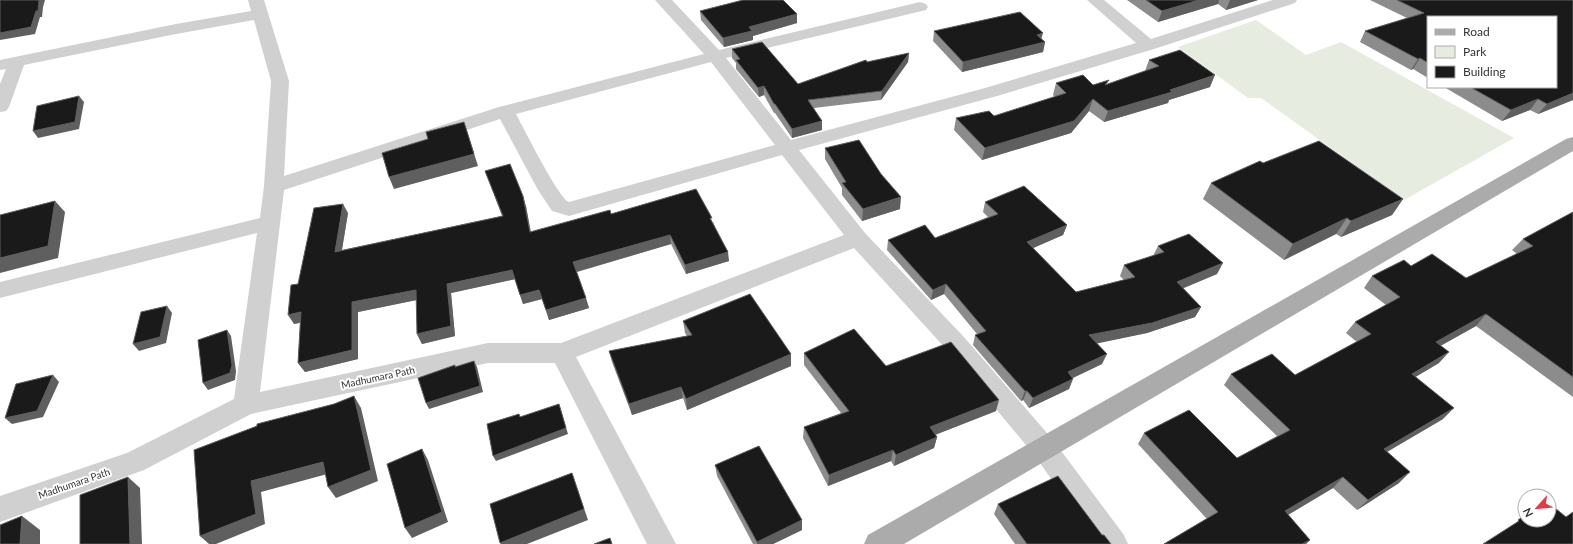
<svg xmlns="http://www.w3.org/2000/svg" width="1573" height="544" font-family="Lato,sans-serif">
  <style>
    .green { fill: #e6ecdf }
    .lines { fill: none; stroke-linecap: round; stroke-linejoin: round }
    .minor { fill: #d0d0d0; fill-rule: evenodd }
    .major { fill: #ababab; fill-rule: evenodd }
    .wall { fill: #8c8c8c }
    .shaded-wall { fill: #5f5f5f }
    .building { fill: #1a1a1a; stroke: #5f5f5f }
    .labels { text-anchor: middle; stroke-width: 4; stroke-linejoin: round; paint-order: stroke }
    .street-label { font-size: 10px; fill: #333; stroke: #fff }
  </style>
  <rect width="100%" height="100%" fill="#fff"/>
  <polygon class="green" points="1256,20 1306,55 1341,42 1514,138 1404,200 1261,98 1248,98 1178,47"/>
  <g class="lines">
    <path class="minor" d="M 248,0 L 264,0 L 289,81 L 284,176 L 499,107 L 704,54 L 655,0 L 672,0 L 719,50 L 920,2 L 926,4 L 928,7 L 926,10 L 726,58 L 791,140 L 985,88 L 1136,43 L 1087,0 L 1104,0 L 1151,39 L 1273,0 L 1297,0 L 1295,3 L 1154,49 L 997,96 L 799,150 L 865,233 L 963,336 L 1053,440 L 1124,535 L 1128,544 L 1097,544 L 1035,456 L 947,350 L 854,248 L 576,357 L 676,544 L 647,544 L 555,363 L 488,363 L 251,414 L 144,470 L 0,522 L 0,496 L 127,453 L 234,399 L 257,233 L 0,298 L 0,282 L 260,218 L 264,186 L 271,81 L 254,20 L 176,34 L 24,65 L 9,107 L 6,111 L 0,112 L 0,84 L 6,69 L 0,70 L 0,60 L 176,24 L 251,11 ZM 711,62 L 775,145 L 569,202 C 559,199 523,127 516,114 ZM 500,119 L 538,190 L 552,211 L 569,216 L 782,155 L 844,235 L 561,343 L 488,343 L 260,392 L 284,190 Z"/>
    <polygon class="major" points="1573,137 1573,151 904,544 864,544 868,535 1566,139"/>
  </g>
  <g class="wall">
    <polygon points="1127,0 1258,0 1226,10 1218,4 1158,22"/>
    <polygon points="1370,0 1573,0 1573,100 1538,114 1530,110 1502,121 1444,87 1556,87 1428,17 1428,78 1413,69 1411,70 1360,42 1365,31 1407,18"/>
    <polygon points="700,11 797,14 797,23 753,36 753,40 724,47 701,20"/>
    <polygon points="934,31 1045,42 1043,52 962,72 933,41"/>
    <polygon points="732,49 798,84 867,62 909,53 908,62 881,100 814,108 822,130 792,138 775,113 774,113 764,95 759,97 736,69 736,63 732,58"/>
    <polygon points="1149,60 1210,87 1169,100 1168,103 1104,122 1089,111 1071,133 982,160 954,130 956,118 994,116 1055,97 1053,95 1056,83 1093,85 1107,84 1145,71"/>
    <polygon points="825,148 900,209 862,221 842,195 842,188 825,159"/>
    <polygon points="1263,163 1403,199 1392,215 1341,237 1336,234 1284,260 1203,199 1211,183"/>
    <polygon points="485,171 526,206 531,232 611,214 713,222 729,261 686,274 671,244 577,272 589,308 549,320 542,299 523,304 515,279 451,293 455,336 422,344 417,334 417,300 358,312 358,359 305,372 298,363 300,323 294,324 298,284 348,213 342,250 502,216"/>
    <polygon points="985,202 1067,225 1063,235 1033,248 1076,292 1124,280 1120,276 1124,265 1153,256 1158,246 1217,274 1183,288 1201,307 1195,317 1147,333 1097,343 1102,364 1073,378 1069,389 1029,408 1023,400 1021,401 973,345 975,335 977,334 944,294 931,300 887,250 888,240 935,238 988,217 983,212"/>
    <polygon points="1573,212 1573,397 1476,326 1440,346 1439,363 1415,377 1443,419 1387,452 1399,483 1357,510 1333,488 1288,515 1310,540 1306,544 1164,544 1207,519 1138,444 1144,433 1237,458 1277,436 1224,385 1231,374 1295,375 1357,342 1346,333 1355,322 1386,305 1364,288 1372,276 1411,266 1466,278 1517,254 1512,250 1523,239"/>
    <polygon points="683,321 791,354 791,366 687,410 683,398 632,415 612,362 609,351 687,336 685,333"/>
    <polygon points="804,353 886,366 996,411 935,435 937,437 934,448 894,466 891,461 828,486 803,438 804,427 841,413 804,365"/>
    <polygon points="715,465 802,520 802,530 773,544 753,544 717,476"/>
    <polygon points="998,504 1102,535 1111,544 1015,544 994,514"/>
  </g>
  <g class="shaded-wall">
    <polygon points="39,0 45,0 43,7 42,17 40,17 35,34 0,40 0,33"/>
    <polygon points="1199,0 1219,0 1218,4 1158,22 1162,11"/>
    <polygon points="1230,0 1258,0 1226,10"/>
    <polygon points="797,14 797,23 753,36 753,40 724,47 723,38 749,27"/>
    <polygon points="1043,33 1040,43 1045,42 1043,52 962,72 963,62 1037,35"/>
    <polygon points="909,53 908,62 881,100 882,91"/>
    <polygon points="1420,58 1413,69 1411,70 1418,59"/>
    <polygon points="1215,75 1210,87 1169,100 1168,103 1104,122 1108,111"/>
    <polygon points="764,86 764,95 759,97 758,88"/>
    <polygon points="1573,93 1573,100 1538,114 1547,104"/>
    <polygon points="79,96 84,102 79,129 38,138 33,131"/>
    <polygon points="1093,99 1089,111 1071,133 982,160 985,148"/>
    <polygon points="1538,99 1530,110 1502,121 1511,110"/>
    <polygon points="822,121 822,130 792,138 792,129"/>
    <polygon points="464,122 478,166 394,189 389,177"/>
    <polygon points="523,196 526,206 532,242 530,232"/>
    <polygon points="901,197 900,209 862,221 863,209"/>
    <polygon points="1403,199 1392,215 1341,237 1351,221"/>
    <polygon points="55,201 65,212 58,258 0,273 0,258"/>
    <polygon points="343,204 348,213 340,261 335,252"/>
    <polygon points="1347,218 1336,234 1284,260 1293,244"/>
    <polygon points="1067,225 1063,235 1024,252 1027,242"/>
    <polygon points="670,235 671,244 576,272 573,262"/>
    <polygon points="728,252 729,261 686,274 685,265"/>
    <polygon points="1223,263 1217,274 1172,293 1177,282"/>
    <polygon points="512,270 516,279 451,293 455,336 422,344 417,334 447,284"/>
    <polygon points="946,284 944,294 931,300 933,290"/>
    <polygon points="416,290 421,299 358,312 358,359 305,372 298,363 352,302"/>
    <polygon points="539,290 542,299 523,304 520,295"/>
    <polygon points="586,298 589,308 549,320 546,310"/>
    <polygon points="167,306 172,313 166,343 139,351 133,344"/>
    <polygon points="1201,307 1195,317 1147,333 1085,346 1089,335"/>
    <polygon points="301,312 307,321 294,324 288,315"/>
    <polygon points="1486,314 1476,326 1426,354 1436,342"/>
    <polygon points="227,330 231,336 236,371 235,380 208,390 203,383"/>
    <polygon points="1449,352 1439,363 1402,385 1412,374"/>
    <polygon points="791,354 791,366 687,410 686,399"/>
    <polygon points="1107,354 1102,364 1064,382 1068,372"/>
    <polygon points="474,361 477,367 483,392 429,409 426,403"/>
    <polygon points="53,375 59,382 43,417 12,424 5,418"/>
    <polygon points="1073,379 1069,389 1029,408 1033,398"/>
    <polygon points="681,387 683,398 632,415 629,404"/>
    <polygon points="1025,391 1027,391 1023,400 1021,401"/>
    <polygon points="354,396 361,408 378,481 336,498 328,487"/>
    <polygon points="999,400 996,411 927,438 930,427"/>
    <polygon points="559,404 568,434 496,461 493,456"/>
    <polygon points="1454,408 1443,419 1373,460 1384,449"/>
    <polygon points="937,437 934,448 894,466 896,455"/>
    <polygon points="422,449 428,460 448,522 412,538 405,528"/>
    <polygon points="893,450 891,461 828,486 829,475"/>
    <polygon points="323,462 331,473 261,492 265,524 216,544 209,544 200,536 251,481"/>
    <polygon points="1410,472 1399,483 1357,510 1368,500"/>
    <polygon points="572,473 588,520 527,544 501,544 500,543"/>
    <polygon points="128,477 140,488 142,544 130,544"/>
    <polygon points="1343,477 1333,488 1276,522 1285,511"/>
    <polygon points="22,516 40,530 40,544 20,544"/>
    <polygon points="802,520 802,530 773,544 757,544 757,542"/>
    <polygon points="1310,540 1306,544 1302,544"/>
  </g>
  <g class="building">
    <polygon points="0,0 39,0 38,11 36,11 31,27 0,33"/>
    <polygon points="743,0 783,0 797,14 749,27 752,31 723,38 700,11"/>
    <polygon points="1146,0 1199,0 1162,11"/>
    <polygon points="1397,0 1573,0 1573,93 1547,104 1538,99 1511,110 1470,87 1556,87 1556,17 1428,17 1428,63 1420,58 1418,59 1365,31 1424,13"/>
    <polygon points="1020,12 1043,33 1037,35 1045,42 963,62 934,31"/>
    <polygon points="762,42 798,84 866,60 867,62 909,53 882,91 808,100 822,121 792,129 775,104 774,104 764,86 758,88 736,60 740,59 732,49"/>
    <polygon points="1180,50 1215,75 1170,90 1172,92 1108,111 1093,99 1074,121 985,148 956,118 989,111 994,116 1066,93 1056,83 1083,75 1093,85 1109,80 1105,85 1159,66 1149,60"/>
    <polygon points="79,96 75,122 33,131 37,106"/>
    <polygon points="464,122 474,154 389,177 382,153 428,139 426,132"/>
    <polygon points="859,140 881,174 901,197 863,209 842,183 846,182 825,148"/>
    <polygon points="1319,141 1403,199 1351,221 1347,218 1293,244 1211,183 1260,161 1263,163"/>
    <polygon points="510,164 523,196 530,232 610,210 611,214 696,189 712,218 710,218 728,252 685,265 670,235 573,262 586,298 546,310 539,290 520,295 512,270 447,284 451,326 417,334 416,290 352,302 352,350 298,363 301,312 288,315 291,285 298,284 314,208 343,204 335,252 503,216 485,171"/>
    <polygon points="1024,186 1067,225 1027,242 1076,292 1135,277 1124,265 1164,252 1158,246 1189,234 1223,263 1177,282 1201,307 1152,323 1089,335 1107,354 1068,372 1073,379 1033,398 1027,391 1025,391 975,335 986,331 946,284 933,290 888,240 925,225 935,238 998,214 985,202"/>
    <polygon points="55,201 48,246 0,258 0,215"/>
    <polygon points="1573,212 1573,377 1486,314 1436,342 1449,352 1412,374 1454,408 1384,449 1410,472 1368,500 1343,477 1285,511 1310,540 1302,544 1164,544 1218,512 1144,433 1189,410 1237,458 1290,430 1231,374 1272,354 1295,375 1371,334 1355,322 1400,297 1372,276 1404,260 1411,266 1432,254 1466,278 1533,246 1523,239"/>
    <polygon points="750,294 791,354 686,399 681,387 629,404 609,351 692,335 683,321"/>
    <polygon points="167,306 160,337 133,344 141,312"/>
    <polygon points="854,329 886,366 951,342 999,400 930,427 937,437 896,455 893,450 829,475 804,427 849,411 804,353"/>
    <polygon points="227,330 232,365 230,373 203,383 198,340"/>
    <polygon points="474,361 480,386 426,403 418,378 455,365 455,367"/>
    <polygon points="53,375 37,411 5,418 16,384"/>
    <polygon points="354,396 371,470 328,487 323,462 251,481 256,514 200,536 194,450 257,426 257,424 334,404"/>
    <polygon points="559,404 566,428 493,456 487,424 519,414 520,417"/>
    <polygon points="759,446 802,520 757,542 715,465"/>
    <polygon points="422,449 442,512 405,528 387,464"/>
    <polygon points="572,473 584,509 500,543 490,504"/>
    <polygon points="1058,476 1102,535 1104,535 1111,544 1027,544 998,504"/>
    <polygon points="128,477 130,544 80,544 80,495"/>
    <polygon points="1549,503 1566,517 1573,512 1573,544 1483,544 1519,521 1518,520 1525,515 1525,520 1549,520"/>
    <polygon points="22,516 20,544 0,544 0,525"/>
    <polygon points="610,538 612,544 594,544"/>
  </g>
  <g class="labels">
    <g class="street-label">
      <text transform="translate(378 377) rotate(-12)" y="4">Madhumara Path</text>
      <text transform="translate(74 483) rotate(-19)" y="4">Madhumara Path</text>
    </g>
  </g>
  <rect x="1427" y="16" width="130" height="72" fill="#ffffff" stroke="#adadad"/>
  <rect x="1435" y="29" width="20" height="6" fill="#ababab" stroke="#adadad"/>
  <text x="1463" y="36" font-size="12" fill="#333333">Road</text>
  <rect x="1435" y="46" width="20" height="12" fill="#e6ecdf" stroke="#adadad"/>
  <text x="1463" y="56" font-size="12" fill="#333333">Park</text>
  <rect x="1435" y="66" width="20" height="12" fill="#1a1a1a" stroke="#adadad"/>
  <text x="1463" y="76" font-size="12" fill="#333333">Building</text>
  <g transform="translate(1537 508) rotate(243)"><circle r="19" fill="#ffffff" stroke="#adadad"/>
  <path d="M0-3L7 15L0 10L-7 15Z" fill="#e63946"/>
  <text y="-6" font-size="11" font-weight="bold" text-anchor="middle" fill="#333333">N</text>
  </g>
</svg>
